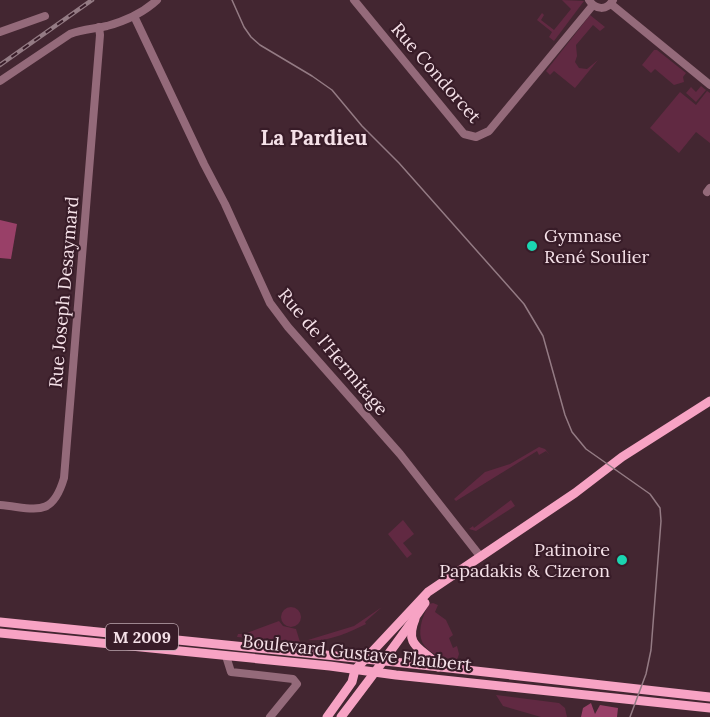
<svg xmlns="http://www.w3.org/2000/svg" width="710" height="717" font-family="Lora,serif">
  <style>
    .green { fill: #612942 }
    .forest { fill: #994068 }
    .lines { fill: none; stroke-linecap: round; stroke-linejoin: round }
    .minor { stroke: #946a7a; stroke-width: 8 }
    .major { stroke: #f7a3c4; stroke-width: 9 }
    .tram { stroke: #947b84; stroke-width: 1.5 }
    .rail-casing { stroke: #947b84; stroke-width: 4.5 }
    .rail { stroke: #381c28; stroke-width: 2; stroke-dasharray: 7; stroke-linecap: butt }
    .poi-dot { fill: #1bd5b1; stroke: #381c28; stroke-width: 2 }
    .labels { text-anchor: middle; stroke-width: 4.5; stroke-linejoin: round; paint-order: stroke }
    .shield { fill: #381c28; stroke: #bca6ae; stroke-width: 1.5 }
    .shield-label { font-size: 16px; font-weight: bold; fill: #f5e1e8 }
    .street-label { font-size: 18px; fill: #f5e1e8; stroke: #381c28 }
    .poi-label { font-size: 18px; fill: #f5e1e8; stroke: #381c28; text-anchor: start }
    .quarter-label { font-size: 21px; font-weight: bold; fill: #f5e1e8; stroke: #381c28 }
  </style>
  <rect width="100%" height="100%" fill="#432631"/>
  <g class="green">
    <polygon points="562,0 584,1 554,41 549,37 552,32 537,20 542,13 544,15 541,20 554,30 571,9"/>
    <polygon points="590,15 605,27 600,31 593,25 576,45 577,56 575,62 579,68 587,69 598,60 575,88 554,71 550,75 546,71"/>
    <polygon points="654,50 657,50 686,73 683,77 684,82 674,85 655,69 651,73 642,65"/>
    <polygon points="701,86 706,90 696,102 686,93 691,87 696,92"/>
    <polygon points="707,91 710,93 710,143 696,132 679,153 650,128 680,92 696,105"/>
    <polygon points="539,447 545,449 550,455 546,451 539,455 537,451 456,501 454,499 485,472 510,464"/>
    <polygon points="511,500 515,506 476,531 469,529 473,526 474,528"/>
    <polygon points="403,520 414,534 403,543 412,554 407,558 388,534"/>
    <path d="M 433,603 L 438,605 L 435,612 L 446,620 L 453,635 L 449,638 L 453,648 L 457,646 L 459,654 L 457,660 C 419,655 412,636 429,604 Z"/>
    <circle cx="291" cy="617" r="10"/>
    <path d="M 382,607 L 365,622 L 366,624 C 348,633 328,642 308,640 L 354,626 Z"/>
    <polygon points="279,621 283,626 296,629 300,642 237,637 238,634 244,634"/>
    <polygon points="496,695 559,703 565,708 567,717 541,717 503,706"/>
  </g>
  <g class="forest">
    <polygon points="0,220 17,224 11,259 0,258"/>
    <polygon points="591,703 595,714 600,705 618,708 617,717 581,717 583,708"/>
  </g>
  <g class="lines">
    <g class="minor">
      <polyline points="354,0 464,134 476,137 489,131 593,5"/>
      <path d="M 589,0 C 595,10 607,11 613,0"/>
      <polyline points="611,4 710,85"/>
      <polyline points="134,16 204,164 225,204 270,303 288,327 400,454 480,556"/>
      <polyline points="0,32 45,16"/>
      <path d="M 0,81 L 70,34 C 82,29 94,29 107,26 C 125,21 143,13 157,0"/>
      <polyline points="707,192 710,188"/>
      <path d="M 0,505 C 35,508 52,519 64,478 L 100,35 L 99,27"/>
      <polyline points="226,656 231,672 293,679 297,684 270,717"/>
    </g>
    <g class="major">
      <path d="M 415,619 C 402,650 428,649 438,667"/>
      <polyline points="0,622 385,661 710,697"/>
      <polyline points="0,633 330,666 396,675 710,708"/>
      <polyline points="327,717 352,682 355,670 428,592 575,493 622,457 710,401"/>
      <path d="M 341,717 C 370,679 398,642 425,603"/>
    </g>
    <polyline class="tram" points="232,0 244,27 251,37 260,45 312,76 332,90 362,126 399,163 524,304 543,336 565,415 572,432 586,449 650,494 660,508 661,521 651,650 646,674 630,717"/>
    <g class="rail-casing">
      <polyline id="rail" points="0,65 92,0"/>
    </g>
    <use href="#rail" class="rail"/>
  </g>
  <g class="poi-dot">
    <circle cx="532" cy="246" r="6"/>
    <circle cx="622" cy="560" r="6"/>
  </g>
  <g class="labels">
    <rect class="shield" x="106" y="624" width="72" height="26" rx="4.5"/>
    <g class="shield-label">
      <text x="142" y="643">M 2009</text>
    </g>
    <g class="street-label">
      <text transform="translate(436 73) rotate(49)" y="6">Rue Condorcet</text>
      <text transform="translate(64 292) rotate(-85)" y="6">Rue Joseph Desaymard</text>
      <text transform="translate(333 352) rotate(50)" y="6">Rue de l'Hermitage</text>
      <text transform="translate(357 653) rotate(6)" y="6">Boulevard Gustave Flaubert</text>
    </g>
    <g class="poi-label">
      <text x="544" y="242">Gymnase<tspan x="544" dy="21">René Soulier</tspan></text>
      <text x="610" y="556" text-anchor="end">Patinoire<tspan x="610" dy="21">Papadakis &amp; Cizeron</tspan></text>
    </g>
    <g class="quarter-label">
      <text x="314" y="145">La Pardieu</text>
    </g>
  </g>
</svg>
